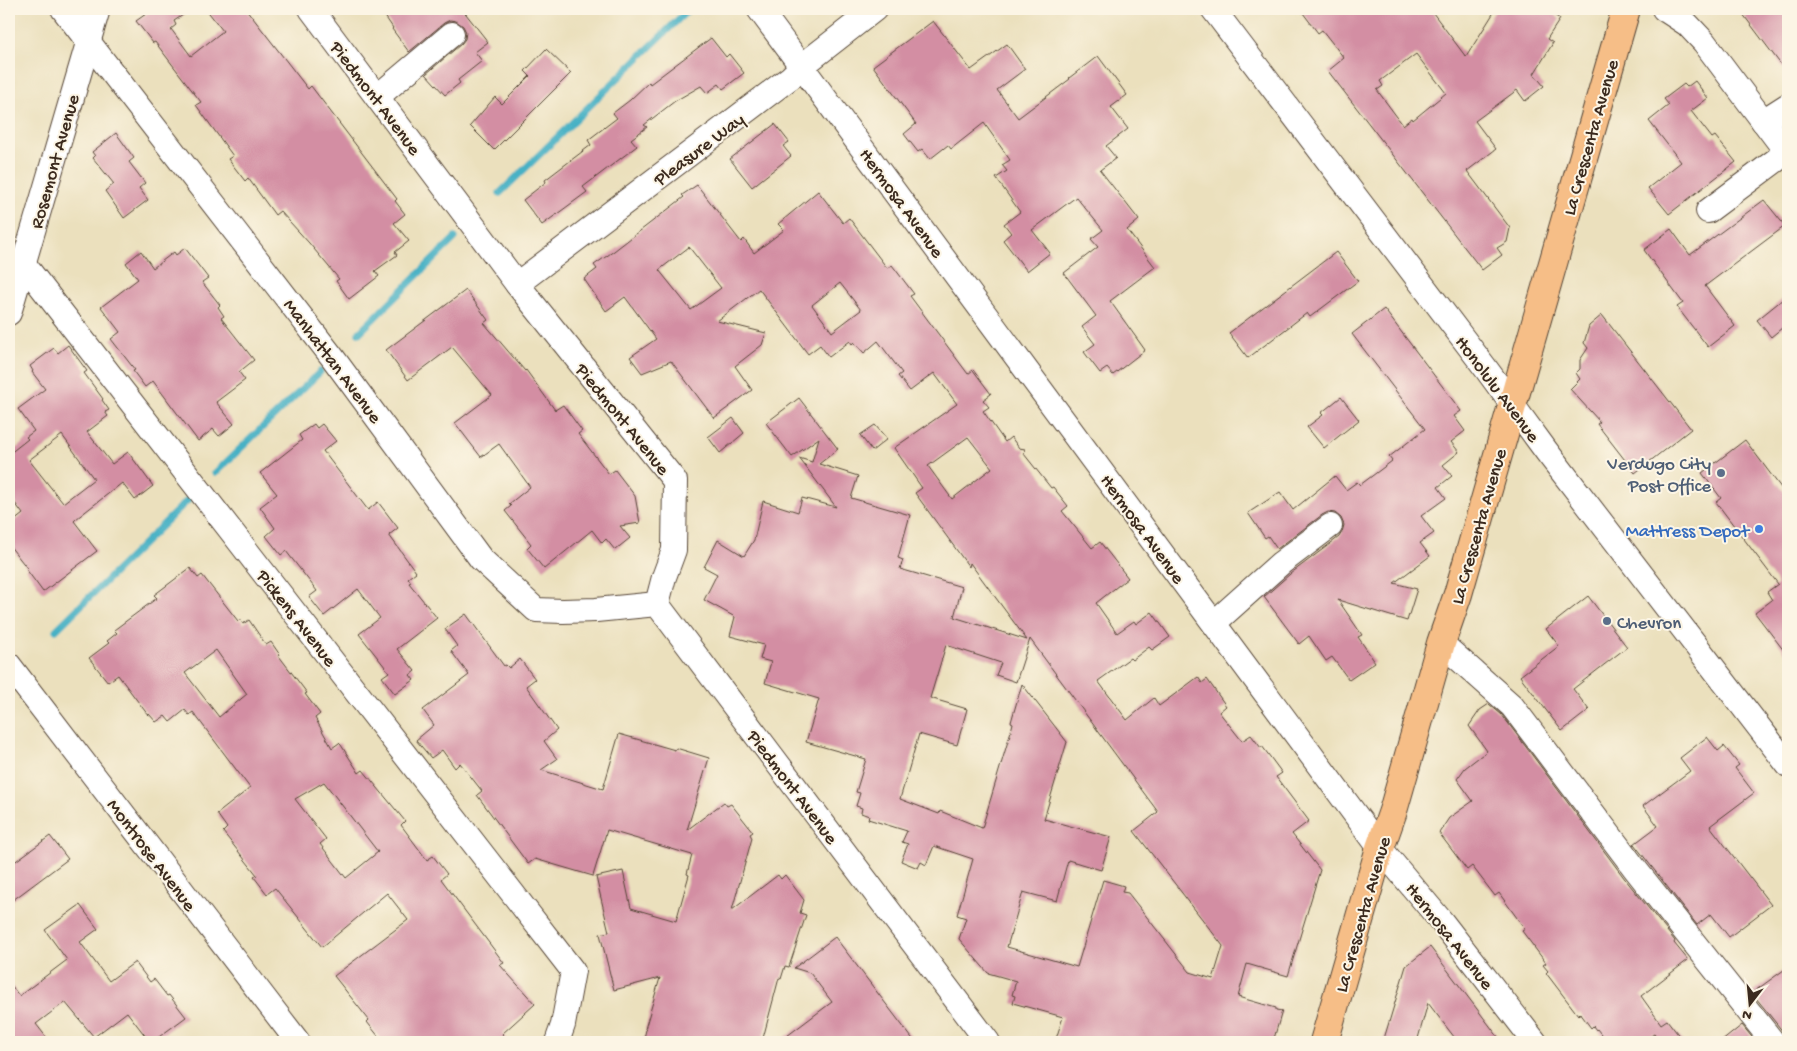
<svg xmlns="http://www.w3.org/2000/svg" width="1797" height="1051" font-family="'Gochi Hand',sans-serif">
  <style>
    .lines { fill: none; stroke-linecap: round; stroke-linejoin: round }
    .stream { stroke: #47b1c5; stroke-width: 7 }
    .building { fill: #d38ea3; fill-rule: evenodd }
    .minor-casing { stroke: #554536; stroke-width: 26 }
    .major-casing { stroke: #554536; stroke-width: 30 }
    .minor { stroke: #fff; stroke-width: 24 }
    .major { stroke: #f6be87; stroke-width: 28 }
    .service-dot { fill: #5c6f8a; stroke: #fcf5e5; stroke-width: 2 }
    .shop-dot { fill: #3f7fe0; stroke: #fcf5e5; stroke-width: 2 }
    .labels { text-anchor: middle; stroke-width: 4; stroke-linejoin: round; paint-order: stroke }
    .street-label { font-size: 19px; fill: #3b2a1e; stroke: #fcf5e5 }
    .service-label { font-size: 19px; fill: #4e5e75; stroke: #fcf5e5; text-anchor: end }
    .shop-label { font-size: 19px; fill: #366cbe; stroke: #fcf5e5; text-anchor: end }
  </style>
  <rect width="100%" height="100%" fill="#fcf5e5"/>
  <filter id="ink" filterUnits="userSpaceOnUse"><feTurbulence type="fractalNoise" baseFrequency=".02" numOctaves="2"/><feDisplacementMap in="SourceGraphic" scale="10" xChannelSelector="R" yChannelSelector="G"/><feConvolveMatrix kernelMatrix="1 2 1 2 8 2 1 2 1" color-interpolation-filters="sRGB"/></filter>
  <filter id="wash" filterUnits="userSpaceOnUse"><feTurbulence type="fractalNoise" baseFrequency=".0096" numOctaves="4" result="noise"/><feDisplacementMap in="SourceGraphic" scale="20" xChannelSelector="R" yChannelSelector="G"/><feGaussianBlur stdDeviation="1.12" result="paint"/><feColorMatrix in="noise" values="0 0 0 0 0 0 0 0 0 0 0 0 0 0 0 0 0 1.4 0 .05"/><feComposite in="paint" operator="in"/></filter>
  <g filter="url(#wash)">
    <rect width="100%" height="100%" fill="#ebe0bd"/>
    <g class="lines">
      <g class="stream">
        <polyline points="500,193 689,9"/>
        <polyline points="359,333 455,238"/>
        <polyline points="215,473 320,372"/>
        <polyline points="56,630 189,499"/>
      </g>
    </g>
    <g id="blocks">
      <g class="building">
        <polygon points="153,9 192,9 174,21 176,25 171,29 191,56 223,31 206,9 246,9 308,89 311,86 397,199 395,201 405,214 394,223 409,241 395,252 397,255 375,271 379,276 349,299 336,281 339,279 309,243 280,211 275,215 248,178 245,181 228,159 233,156 196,105 201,102 155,42 153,43 136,21"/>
        <polygon points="380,9 462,9 488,42 475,52 482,61 458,80 460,83 445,95 426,74 461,44 465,39 466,32 463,26 456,21 450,20 444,23 409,52 392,29 393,28"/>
        <path d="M 1300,9 L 1430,9 L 1466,57 L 1496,9 L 1545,9 L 1560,19 L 1547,39 L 1553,43 L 1534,74 L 1544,86 L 1525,101 L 1517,90 L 1475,121 L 1496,149 L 1467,171 L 1510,228 L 1507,242 L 1497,248 L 1502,255 L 1482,270 L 1328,71 L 1344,58 L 1322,30 L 1318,33 ZM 1416,54 L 1446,93 L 1413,120 L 1412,118 L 1403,125 L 1377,90 L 1383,86 L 1380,81 Z"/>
        <polygon points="1739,9 1788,9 1788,74"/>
        <polygon points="933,21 971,70 1007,44 1025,69 997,90 1018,118 1070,79 1069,78 1098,56 1127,95 1111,107 1128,129 1106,146 1116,158 1100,170 1139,220 1127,230 1155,267 1110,301 1145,350 1113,375 1107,368 1100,373 1084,352 1095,344 1082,327 1096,316 1064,273 1098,247 1091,239 1103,230 1076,197 1032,230 1050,253 1027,271 1003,240 1011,233 1004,224 1020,212 996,178 1007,171 1002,165 1010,160 984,123 951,149 948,145 930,159 922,149 918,152 904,134 916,124 873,66"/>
        <polygon points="711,38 726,57 729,54 744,73 723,89 719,84 707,93 701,86 675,101 644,125 647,127 631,139 637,146 583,187 587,192 542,225 523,200 546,182 545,180 591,145 588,140 617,118 613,113 630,100 649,82 650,84"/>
        <polygon points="546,49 571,73 494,150 470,126 495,97 502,104 530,76 525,71"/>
        <polygon points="1695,81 1708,98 1691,111 1712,138 1715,136 1736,162 1669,214 1648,188 1681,162 1649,121 1669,105 1664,99 1684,84 1687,87"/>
        <polygon points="775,124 789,142 783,146 791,156 752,187 730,159"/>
        <polygon points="116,133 134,158 129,162 145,183 139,188 148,200 124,218 105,191 114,184 93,158 95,156 92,152"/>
        <path d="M 697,185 L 741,242 L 744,239 L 754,253 L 784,230 L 778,224 L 818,191 L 843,223 L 849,218 L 887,268 L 892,265 L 914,294 L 910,296 L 968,374 L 973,370 L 991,394 L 983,400 L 989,407 L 983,411 L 1005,442 L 1011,437 L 1019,448 L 1025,449 L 1024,454 L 1051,488 L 1053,487 L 1068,506 L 1062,511 L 1092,548 L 1100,542 L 1128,578 L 1096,603 L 1117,633 L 1134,621 L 1136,624 L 1152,612 L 1170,637 L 1152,650 L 1149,647 L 1132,660 L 1130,658 L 1098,681 L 1127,720 L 1154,698 L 1159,706 L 1198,677 L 1202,683 L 1207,679 L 1226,706 L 1219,712 L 1242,741 L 1251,735 L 1261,748 L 1262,746 L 1282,773 L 1276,777 L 1309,821 L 1292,834 L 1320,870 L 1288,976 L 1247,964 L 1238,997 L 1276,1008 L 1276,1010 L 1282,1011 L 1273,1042 L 1055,1042 L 1063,1017 L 1013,1003 L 1015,996 L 1012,995 L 1016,981 L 988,973 L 959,939 L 966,918 L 957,915 L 973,859 L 934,846 L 926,865 L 921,862 L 918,868 L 901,861 L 908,844 L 902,842 L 907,831 L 868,819 L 869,816 L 861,813 L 862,808 L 856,806 L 860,793 L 856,792 L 866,759 L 806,742 L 819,699 L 765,683 L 771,662 L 760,659 L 764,645 L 730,636 L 735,617 L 704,600 L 717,574 L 704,567 L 718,540 L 744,556 L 754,540 L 763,501 L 798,512 L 802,498 L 836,507 L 799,458 L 812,462 L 819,438 L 792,457 L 766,423 L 799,398 L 838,449 L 819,464 L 858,476 L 851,498 L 910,515 L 898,558 L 903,560 L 900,569 L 962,587 L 954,617 L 1027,640 L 970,563 L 969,567 L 915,493 L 922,488 L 894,448 L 957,404 L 934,373 L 910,391 L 898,376 L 902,373 L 878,341 L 864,353 L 854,342 L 852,344 L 850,341 L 829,357 L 820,345 L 808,354 L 759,289 L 717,321 L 766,333 L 762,345 L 735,366 L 752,390 L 714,418 L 671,361 L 642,373 L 630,357 L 656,339 L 625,297 L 606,311 L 584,279 L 597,269 L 594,265 L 614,251 L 684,197 L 682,195 ZM 689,247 L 721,288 L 691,310 L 659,270 ZM 840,283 L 861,310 L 832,332 L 812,305 ZM 968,437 L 992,468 L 952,499 L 928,466 ZM 1030,639 L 1158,812 L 1134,831 L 1223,946 L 1213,979 L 1190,972 L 1128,893 L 1122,892 L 1124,886 L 1103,880 L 1077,967 L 1007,947 L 1023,892 L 1057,901 L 1068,860 L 1101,870 L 1111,837 L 1044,819 L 1067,742 L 1022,684 L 1011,722 L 1013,723 L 1011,731 L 982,828 L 940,811 L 939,814 L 900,799 L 919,734 L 957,745 L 967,709 L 930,698 L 946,645 L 1001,663 L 996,675 L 1016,682 Z"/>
        <polygon points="1764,200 1785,226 1705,286 1735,326 1708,347 1677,307 1683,303 1644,250 1671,229 1690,255"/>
        <polygon points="185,248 208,278 202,282 220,305 218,307 224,316 221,318 254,360 239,372 245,380 216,402 234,424 219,436 213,429 198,441 153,381 145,387 133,371 135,370 111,339 120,332 101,307 138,279 126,263 141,251 153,268 174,252 176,255"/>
        <polygon points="1336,252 1358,281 1310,317 1307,313 1248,358 1229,333"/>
        <polygon points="466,290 488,320 484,323 525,371 526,370 555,410 563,405 582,431 578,434 609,474 615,470 635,496 640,523 620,526 630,538 615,550 606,539 602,543 592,530 544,569 527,548 531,544 505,511 511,506 509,504 530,487 499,444 481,457 455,423 492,395 452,347 408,380 386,350"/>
        <polygon points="1788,295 1788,323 1771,337 1757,320"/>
        <polygon points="1384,309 1461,411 1454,416 1465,431 1451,442 1459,452 1443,465 1452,476 1438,487 1446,498 1421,516 1434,533 1420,543 1430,556 1394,583 1417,589 1407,621 1338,600 1362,635 1358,637 1375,662 1349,680 1332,657 1326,661 1309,636 1299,644 1264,597 1290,574 1339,537 1342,532 1344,525 1341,518 1335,513 1328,512 1322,515 1277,549 1268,536 1265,538 1248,513 1280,492 1293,510 1335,476 1346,490 1357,482 1360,485 1392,461 1389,457 1425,429 1352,334"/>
        <polygon points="1602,315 1691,429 1635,473 1597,424 1600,422 1570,389 1580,379 1576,373 1580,369 1580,360 1588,348 1584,343 1589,326"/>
        <path d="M 68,345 L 87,371 L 84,373 L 103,399 L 102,400 L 109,410 L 105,412 L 108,416 L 87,432 L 112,464 L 128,452 L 153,486 L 135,500 L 122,483 L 76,519 L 74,521 L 97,551 L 43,592 L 26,569 L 27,568 L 9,545 L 9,525 L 23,514 L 9,495 L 9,454 L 28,439 L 26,437 L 34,431 L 18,409 L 45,389 L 32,372 L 33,371 L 30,366 L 54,348 L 58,353 ZM 62,435 L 94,479 L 63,503 L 29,460 Z"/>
        <polygon points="1341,397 1359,420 1324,448 1307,427 1323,415 1321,413"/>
        <polygon points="733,418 744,433 720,453 708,437"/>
        <polygon points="314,424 317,428 322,424 336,441 323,451 368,510 378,502 398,528 389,535 416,572 408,578 411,582 409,583 437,618 397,649 415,671 410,675 414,680 395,694 382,677 389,672 359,634 380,618 358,589 324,616 309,597 317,591 286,551 281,555 266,536 275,528 260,507 277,494 260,473 302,440 299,435"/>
        <polygon points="875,425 887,439 872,451 860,435"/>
        <polygon points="1745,440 1788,497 1788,656 1755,613 1772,600 1767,592 1778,584 1716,502 1721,498 1702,473"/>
        <path d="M 190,568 L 198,578 L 202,575 L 238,621 L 240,619 L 243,624 L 249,620 L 266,645 L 271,642 L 280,655 L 279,656 L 307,693 L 305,694 L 320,714 L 315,718 L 332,748 L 339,743 L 341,745 L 359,773 L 363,770 L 405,821 L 401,825 L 427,860 L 433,856 L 447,874 L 441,879 L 504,963 L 500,965 L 535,1004 L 502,1034 L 509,1042 L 383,1042 L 367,1022 L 369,1020 L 334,976 L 408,920 L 387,893 L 322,947 L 275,888 L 267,894 L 254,877 L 257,875 L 223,832 L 227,828 L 217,814 L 250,788 L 193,712 L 189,715 L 185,710 L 170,722 L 165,716 L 156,722 L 149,714 L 148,715 L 118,675 L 108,682 L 89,658 L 109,643 L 107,641 L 117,633 L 114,630 L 157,598 L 154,595 ZM 216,650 L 247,694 L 219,717 L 185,673 ZM 324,782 L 378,852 L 346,878 L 320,844 L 326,839 L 295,799 Z"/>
        <polygon points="1588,596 1627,647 1573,689 1589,710 1562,731 1520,676 1559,646 1546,629"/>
        <polygon points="466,614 504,666 506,665 509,668 520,659 535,679 526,686 557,730 544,741 557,759 541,770 603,789 619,734 675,750 676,748 709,758 687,830 724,802 727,806 731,804 753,832 750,834 752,838 732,910 778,875 781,879 785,875 804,900 800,913 806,915 789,967 785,966 781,979 779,978 762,1042 643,1042 646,1030 645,1029 660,978 614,990 600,934 609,932 596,877 623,871 631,908 676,921 689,875 687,874 692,855 607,830 593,876 535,859 528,864 477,795 482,791 460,763 455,768 442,750 431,758 416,740 434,725 423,710 469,675 451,651 457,646 445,629"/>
        <polygon points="1489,704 1502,715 1625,879 1675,941 1674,943 1688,960 1641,996 1661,1024 1667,1020 1684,1042 1660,1042 1654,1034 1642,1042 1607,1042 1597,1029 1596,1030 1593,1026 1591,1028 1580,1013 1578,1015 1546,973 1548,971 1543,965 1546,963 1522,931 1525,929 1499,893 1495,896 1472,866 1467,870 1439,833 1449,818 1473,801 1457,779 1465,768 1487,751 1469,726 1480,710"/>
        <polygon points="1707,737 1718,751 1724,746 1739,765 1735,768 1754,793 1710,826 1771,905 1729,937 1711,914 1697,925 1634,844 1658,826 1643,806 1690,771 1680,758"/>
        <polygon points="50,836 68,859 9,903 9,866"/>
        <polygon points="80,905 98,929 80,942 109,981 135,962 150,982 154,979 167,996 169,995 186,1017 152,1042 150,1042 127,1012 94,1037 65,1002 36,1024 50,1042 9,1042 9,982 19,996 67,960 45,930"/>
        <polygon points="835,937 915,1042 779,1042 832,1002 810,973 794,968"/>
        <polygon points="1430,947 1502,1042 1458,1042 1428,1003 1417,1042 1383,1042 1406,966"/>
        <polygon points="1788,967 1788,1042 1786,1042 1784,1033 1752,993"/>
        <polygon points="1742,1025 1756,1042 1721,1042"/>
      </g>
    </g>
  </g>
  <g filter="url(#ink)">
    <use href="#blocks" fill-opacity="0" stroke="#554536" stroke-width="1"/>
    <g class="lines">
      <g class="minor-casing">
        <g id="minor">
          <polyline points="63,9 333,358 481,559 536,610 563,611 596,610 657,604"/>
          <polyline points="311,9 517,284 675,481 674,550 664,577 657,604 988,1042"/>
          <polyline points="759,9 1380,848 1442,922 1535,1042"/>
          <polyline points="1213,9 1484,366 1547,452 1788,765"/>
          <polyline points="1664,9 1687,24 1704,42 1788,154"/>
          <polyline points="377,97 452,34"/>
          <polyline points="1763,121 1788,105"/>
          <polyline points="1708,211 1787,152"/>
          <polyline points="23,263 573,971 563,1025 557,1042"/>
          <polyline points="517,284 791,77 802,66 875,9"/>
          <polyline points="9,313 98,9"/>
          <polyline points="1214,623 1281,563 1330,526"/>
          <polyline points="1441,643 1512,706 1636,870 1773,1042"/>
          <polyline points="9,665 298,1042"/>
        </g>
      </g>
      <g class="major-casing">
        <polyline id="major" points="1324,1042 1380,848 1393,811 1441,643 1458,594 1626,9"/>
      </g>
      <use href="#minor" class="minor"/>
      <use href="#major" class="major"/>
    </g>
  </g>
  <g class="service-dot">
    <circle cx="1721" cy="473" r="5"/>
    <circle cx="1607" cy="621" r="5"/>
  </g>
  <circle class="shop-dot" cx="1759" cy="529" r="5"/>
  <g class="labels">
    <g class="street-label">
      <text transform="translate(377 97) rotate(53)" y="7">Piedmont Avenue</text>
      <text transform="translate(1589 137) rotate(-74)" y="7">La Crescenta Avenue</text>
      <text transform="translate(698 148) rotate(-37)" y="7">Pleasure Way</text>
      <text transform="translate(53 161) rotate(-74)" y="7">Rosemont Avenue</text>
      <text transform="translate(903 202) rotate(54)" y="7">Hermosa Avenue</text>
      <text transform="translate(334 360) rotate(53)" y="7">Manhattan Avenue</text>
      <text transform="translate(1499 388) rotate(53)" y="7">Honolulu Avenue</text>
      <text transform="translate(624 418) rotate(51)" y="7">Piedmont Avenue</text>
      <text transform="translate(1477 526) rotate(-74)" y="7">La Crescenta Avenue</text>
      <text transform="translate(1144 528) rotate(54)" y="7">Hermosa Avenue</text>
      <text transform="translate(298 617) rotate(52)" y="7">Pickens Avenue</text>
      <text transform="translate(794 786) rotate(53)" y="7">Piedmont Avenue</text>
      <text transform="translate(153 854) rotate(53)" y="7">Montrose Avenue</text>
      <text transform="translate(1361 914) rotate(-74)" y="7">La Crescenta Avenue</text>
      <text transform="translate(1451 935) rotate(52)" y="7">Hermosa Avenue</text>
    </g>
    <g class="service-label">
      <text x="1711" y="469">Verdugo City<tspan x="1711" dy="22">Post Office</tspan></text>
      <text x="1617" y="628" text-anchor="start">Chevron</text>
    </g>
    <g class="shop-label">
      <text x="1749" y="536">Mattress Depot</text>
    </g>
  </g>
  <rect width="1797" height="1051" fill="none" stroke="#fcf5e5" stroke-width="30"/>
  <g transform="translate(1750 1004) rotate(196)" stroke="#fcf5e5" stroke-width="4" paint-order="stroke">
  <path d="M0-4L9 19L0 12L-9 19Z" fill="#3b2a1e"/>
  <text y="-8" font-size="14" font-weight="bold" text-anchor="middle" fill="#3b2a1e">N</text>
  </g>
</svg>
